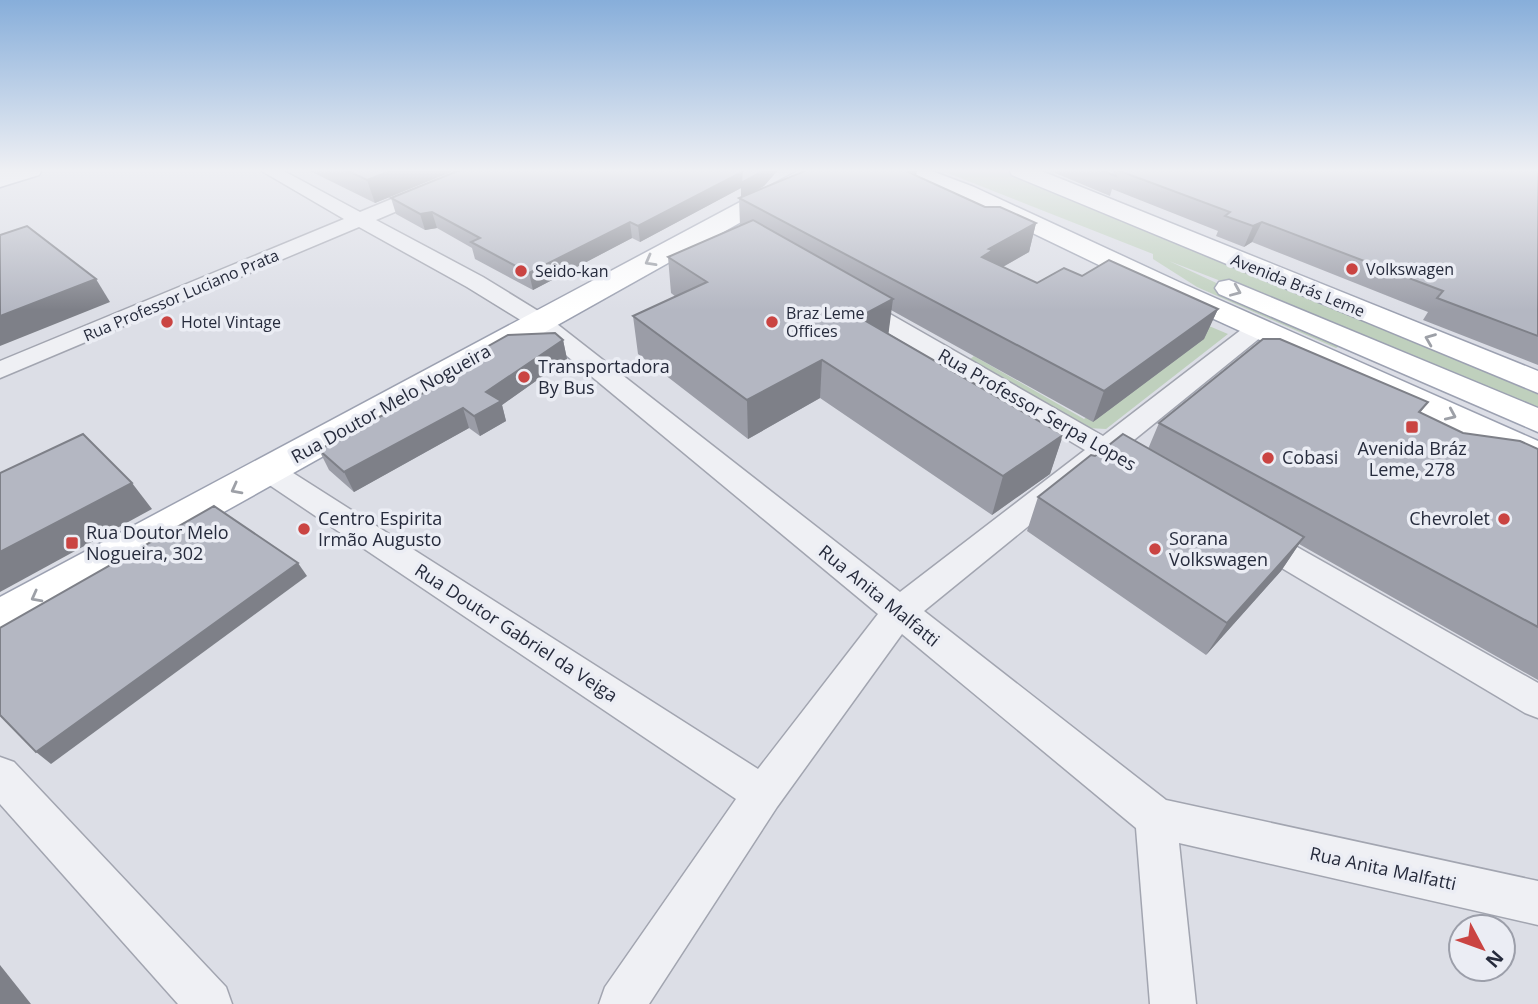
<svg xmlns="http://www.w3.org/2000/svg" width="1538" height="1004" font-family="'Open Sans',sans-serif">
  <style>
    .green { fill: #bfd0bd }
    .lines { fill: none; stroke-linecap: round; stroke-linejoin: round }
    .minor-casing { stroke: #a2a5b0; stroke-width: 3 }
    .major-casing { stroke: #9ca1b1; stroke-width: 3 }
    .minor { fill: #eff0f4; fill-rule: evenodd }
    .major { fill: #fff; fill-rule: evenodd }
    .wall { fill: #9b9da7 }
    .shaded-wall { fill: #7e8088 }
    .building { fill: #b4b7c2; stroke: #7e8088; stroke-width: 2 }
    .oneway { stroke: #9da0a7 }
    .poi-dot { fill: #ca4442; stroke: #ebedf4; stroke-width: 2.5 }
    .labels { text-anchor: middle; stroke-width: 7; stroke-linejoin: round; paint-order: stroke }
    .far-poi-label { font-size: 16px; fill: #262b3c; stroke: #ebedf4; text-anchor: start }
    .far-street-label { font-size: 16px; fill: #262b3c; stroke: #ebedf4 }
    .poi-label { font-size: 18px; fill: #262b3c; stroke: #ebedf4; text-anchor: start }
    .street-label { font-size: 18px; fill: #262b3c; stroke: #ebedf4 }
  </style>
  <rect width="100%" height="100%" fill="#dcdee6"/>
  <g class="green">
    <polygon points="940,170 1002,170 1538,394 1538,409 1395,348 1169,261 1346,343 1336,348 1197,287 1153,259 1153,254"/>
    <polygon points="1209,326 1228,334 1106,429 1087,428 969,360 974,356 1084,419"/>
  </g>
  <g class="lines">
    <g class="minor-casing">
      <g id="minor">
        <path d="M 260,170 L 282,170 L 360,212 L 462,170 L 486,170 L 484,174 L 376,220 L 483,277 L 548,317 L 900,592 L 1085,450 L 846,308 L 843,303 L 846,298 L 862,298 L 1103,436 L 1250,323 L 1266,323 L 1270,328 L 1266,333 L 1124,448 L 1148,462 L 1152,469 L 1148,476 C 1131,481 1120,472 1106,463 L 924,611 L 1166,800 L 1538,881 L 1538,925 L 1179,843 L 1196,1004 L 1150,1004 L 1136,828 L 902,634 L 777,807 L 649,1004 L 599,1004 L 605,987 L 736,799 L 259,478 L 255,471 L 259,464 L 269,461 L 279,464 L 758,769 L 878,614 L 532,327 L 467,287 L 359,227 L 0,378 L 0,361 L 344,219 Z"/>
        <polygon points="1256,526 1267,530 1538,683 1538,718 1525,713 1245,546 1241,538 1245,530"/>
        <polygon points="0,757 14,762 226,987 232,1004 178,1004 0,804"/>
      </g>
    </g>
    <g class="major-casing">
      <g id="major">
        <polygon points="9,170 42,170 39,175 0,187 0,172"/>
        <polygon points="800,170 828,170 825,175 15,629 0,634 0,597"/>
        <polygon points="898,170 929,170 974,187 1179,282 1538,441 1538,467 1159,294 958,197 901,175"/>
        <polygon points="1009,170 1039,170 1538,371 1538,393 1012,175"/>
        <polygon points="1229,280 1538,408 1538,432 1219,294 1215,288 1219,282"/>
      </g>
    </g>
    <use href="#minor" class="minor"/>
    <use href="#major" class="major"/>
  </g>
  <g class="wall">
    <polygon points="308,170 451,170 451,172 375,203"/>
    <polygon points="460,170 778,170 764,186 754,192 807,170 917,170 916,175 985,207 1036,223 1029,252 1003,267 1037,283 1082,276 1218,309 1204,339 1093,422 891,310 888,334 1063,435 1050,474 992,515 820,398 748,439 638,354 633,316 676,297 671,293 668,257 740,226 739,198 741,197 741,188 640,242 632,238 533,290 475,259 472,248 437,228 425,230 396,214 391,198"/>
    <polygon points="1048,170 1538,170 1538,365 1423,320 1428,312 1252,242 1244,247 1216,236 1218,231 1112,189 1110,196"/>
    <polygon points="563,340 567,359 502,405 506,421 480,436 469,428 354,492 329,470 319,450 463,372 460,362"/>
    <polygon points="1428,402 1420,413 1463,433 1538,449 1538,680 1299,544 1281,571 1206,655 1027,531 1038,497 1095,456 1148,449 1159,423"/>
  </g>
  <g class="shaded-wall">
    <polygon points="393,170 451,170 451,172 375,203 367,180"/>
    <polygon points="765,170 778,170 764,186 741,198 741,188 640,242 638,226 742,172"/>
    <polygon points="912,170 917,170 913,195 908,172"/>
    <polygon points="432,212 437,228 425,230 420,214"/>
    <polygon points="630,222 632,238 533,290 529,273"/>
    <polygon points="1262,222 1252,242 1244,247 1253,226"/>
    <polygon points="1036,223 1029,252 988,275 982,257 989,249"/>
    <polygon points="96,279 110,302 0,346 0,316"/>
    <polygon points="893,299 888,337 859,317"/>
    <polygon points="1218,309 1204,339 1093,422 1104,391"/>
    <polygon points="563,340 567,359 502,405 506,421 480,436 474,416 486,392"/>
    <polygon points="822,360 820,398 748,439 747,400"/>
    <polygon points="463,408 469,428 354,492 344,472"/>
    <polygon points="1063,435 1050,474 992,515 1003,476"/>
    <polygon points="132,483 152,509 0,592 0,552"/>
    <polygon points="1304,537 1281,571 1206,655 1227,623"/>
    <polygon points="298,563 307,576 51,764 36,752"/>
    <polygon points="0,965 31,1004 0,1004"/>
  </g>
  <g class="building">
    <polygon points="346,170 393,170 367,180"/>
    <polygon points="460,170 765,170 741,183 742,172 638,226 630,222 529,273 471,242 480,238 432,212 420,214 391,198"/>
    <polygon points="807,170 912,170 908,172 985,207 1000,207 1036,223 989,249 993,250 982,257 1037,283 1064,268 1082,276 1109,260 1218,309 1104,391 739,198"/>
    <polygon points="1100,170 1115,170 1116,176"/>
    <polygon points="1117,170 1538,170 1538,336 1437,298 1443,291 1262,222 1253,226 1225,216 1230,212"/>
    <polygon points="753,220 893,299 859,317 1063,435 1003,476 822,360 747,400 633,316 707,282 668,257"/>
    <polygon points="27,226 96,279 0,316 0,235"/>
    <polygon points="555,333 563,340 486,392 501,401 474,416 463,408 344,472 319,450 469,368 460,362 508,335"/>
    <polygon points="1263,339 1280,339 1428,402 1419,412 1463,433 1520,441 1538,449 1538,627 1159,423"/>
    <polygon points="83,434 132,483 0,552 0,473"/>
    <polygon points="1123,434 1304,537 1227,623 1038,497 1091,455 1095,456"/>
    <polygon points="214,506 298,563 36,752 0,715 0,628"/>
  </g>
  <defs><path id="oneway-chevron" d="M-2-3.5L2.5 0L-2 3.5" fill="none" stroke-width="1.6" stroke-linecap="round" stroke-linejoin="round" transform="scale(1.75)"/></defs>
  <g class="oneway">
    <use href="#oneway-chevron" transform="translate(650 261) rotate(151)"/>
    <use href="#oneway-chevron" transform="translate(1236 291) rotate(23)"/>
    <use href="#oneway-chevron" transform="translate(1430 339) rotate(-158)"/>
    <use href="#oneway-chevron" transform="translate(1451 415) rotate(24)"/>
    <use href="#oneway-chevron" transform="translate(236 489) rotate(152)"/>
    <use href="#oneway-chevron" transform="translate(36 597) rotate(152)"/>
  </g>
  <linearGradient id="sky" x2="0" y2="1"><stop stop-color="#87aeda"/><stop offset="0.55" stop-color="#eff0f4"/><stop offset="1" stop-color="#eff0f4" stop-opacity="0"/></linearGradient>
  <rect width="1538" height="310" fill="url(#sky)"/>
  <g class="poi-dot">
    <circle cx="1352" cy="269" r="7"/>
    <circle cx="521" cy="271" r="7"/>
    <circle cx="167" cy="322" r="7"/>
    <circle cx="772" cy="322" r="7"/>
    <circle cx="524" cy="377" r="7"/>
    <rect x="1405" y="420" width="14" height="14" rx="3.5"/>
    <circle cx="1268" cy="458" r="7"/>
    <circle cx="1504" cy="519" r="7"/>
    <circle cx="304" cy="529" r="7"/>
    <rect x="65" y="536" width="14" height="14" rx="3.5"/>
    <circle cx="1155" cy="549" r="7"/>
  </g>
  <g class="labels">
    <g class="far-poi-label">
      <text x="1366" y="275">Volkswagen</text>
      <text x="535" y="277">Seido-kan</text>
      <text x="786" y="319">Braz Leme<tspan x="786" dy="18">Offices</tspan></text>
      <text x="181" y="328">Hotel Vintage</text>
    </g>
    <g class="far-street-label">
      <text transform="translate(1298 285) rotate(22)" y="6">Avenida Brás Leme</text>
      <text transform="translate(181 295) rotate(-23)" y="6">Rua Professor Luciano Prata</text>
    </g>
    <g class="poi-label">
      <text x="538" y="373">Transportadora<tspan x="538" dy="21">By Bus</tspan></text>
      <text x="1412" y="455" text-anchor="middle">Avenida Bráz<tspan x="1412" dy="21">Leme, 278</tspan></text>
      <text x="1282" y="464">Cobasi</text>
      <text x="318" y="525">Centro Espirita<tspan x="318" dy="21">Irmão Augusto</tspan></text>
      <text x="1490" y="525" text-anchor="end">Chevrolet</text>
      <text x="86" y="539">Rua Doutor Melo<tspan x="86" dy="21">Nogueira, 302</tspan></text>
      <text x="1169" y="545">Sorana<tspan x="1169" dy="21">Volkswagen</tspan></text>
    </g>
    <g class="street-label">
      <text transform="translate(391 404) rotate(-29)" y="6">Rua Doutor Melo Nogueira</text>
      <text transform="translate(1037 410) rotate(30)" y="6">Rua Professor Serpa Lopes</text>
      <text transform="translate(879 596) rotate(39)" y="6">Rua Anita Malfatti</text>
      <text transform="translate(516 633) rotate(33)" y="6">Rua Doutor Gabriel da Veiga</text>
      <text transform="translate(1383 869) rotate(12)" y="6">Rua Anita Malfatti</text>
    </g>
  </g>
  <g transform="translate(1482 948) rotate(131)"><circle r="33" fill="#ebedf4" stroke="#9c9faa" stroke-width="2"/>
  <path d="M0-5L12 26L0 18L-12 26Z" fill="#ca4442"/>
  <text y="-10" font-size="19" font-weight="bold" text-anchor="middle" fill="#262b3c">N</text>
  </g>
</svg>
